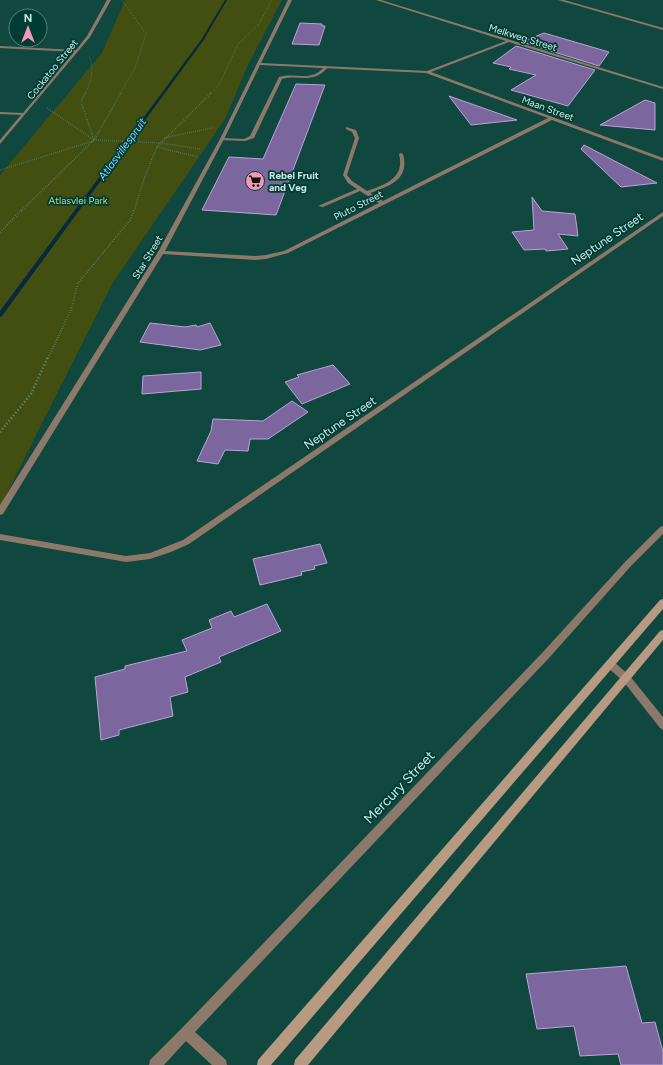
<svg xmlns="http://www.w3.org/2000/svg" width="663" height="1065" font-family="Figtree,sans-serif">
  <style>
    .green { fill: #424f11 }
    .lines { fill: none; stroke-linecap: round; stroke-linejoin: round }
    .stream { fill: #08283c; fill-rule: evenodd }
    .building { fill: #7b669d; stroke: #b7a6d7 }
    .path-far3 { stroke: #65928b; stroke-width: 1; stroke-dasharray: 0.5 1.5; stroke-linecap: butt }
    .path-far2 { stroke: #65928b; stroke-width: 1.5; stroke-dasharray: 0.5 1.5; stroke-linecap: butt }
    .path-far1 { stroke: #65928b; stroke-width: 2; stroke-dasharray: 0.5 2; stroke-linecap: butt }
    .path { stroke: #65928b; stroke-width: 2.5; stroke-dasharray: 1 2.5; stroke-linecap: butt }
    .lane { fill: #8c796a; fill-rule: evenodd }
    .street { fill: #8c796a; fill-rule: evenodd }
    .secondary { fill: #b89a82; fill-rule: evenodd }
    .labels { text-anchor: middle; stroke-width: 3.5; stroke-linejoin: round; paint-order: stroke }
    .far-street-label { font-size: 10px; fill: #cbece5; stroke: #013c34 }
    .far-poi-label { font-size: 10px; font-weight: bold; fill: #cbece5; stroke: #013c34; text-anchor: start }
    .far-park-label { font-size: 10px; fill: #c1d87f; stroke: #013c34 }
    .far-water-label { font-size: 11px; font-style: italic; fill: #8ccefd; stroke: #013c34 }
    .street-label { font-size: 12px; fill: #cbece5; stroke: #013c34 }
    .near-street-label { font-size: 14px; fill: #cbece5; stroke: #013c34 }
  </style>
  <rect width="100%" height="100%" fill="#10473f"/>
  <polygon class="green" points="125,0 282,0 248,65 225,119 112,284 0,507 0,175 102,53"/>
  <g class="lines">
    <polygon class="stream" points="225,0 227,0 203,41 2,316 0,317 0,311 201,40"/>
  </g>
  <g class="building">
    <polygon points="300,23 322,24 322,26 325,26 319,45 292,44"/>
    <polygon points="544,33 609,52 599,66 522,42"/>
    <polygon points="516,46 595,70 568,106 511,90 536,75 509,69 511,67 493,63"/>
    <polygon points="296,84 325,85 276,215 202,210 229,157 263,159"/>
    <polygon points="449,96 517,120 471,125"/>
    <polygon points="645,100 655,103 655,130 600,125"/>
    <polygon points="584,145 657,183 621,187 581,149"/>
    <polygon points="532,197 542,211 575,214 578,236 558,234 568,249 546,251 545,249 524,250 512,232 534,230"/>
    <polygon points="150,323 185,327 196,325 197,327 210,323 221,345 200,350 140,342"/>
    <polygon points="333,365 350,384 302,404 285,382 299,377 297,375"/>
    <polygon points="201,372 201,389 142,394 143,376"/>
    <polygon points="292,401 308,412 268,439 250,439 248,451 225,450 218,464 197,461 211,431 213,419 263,421"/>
    <polygon points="320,544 327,563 314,566 315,569 301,572 302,575 260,585 253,559"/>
    <polygon points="267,604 281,631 219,657 221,662 185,677 188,692 170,697 173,716 119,730 119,735 101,740 95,677 125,669 125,666 187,651 182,640 212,628 209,620 231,611 234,617"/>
    <polygon points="626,966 642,1023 655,1022 663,1052 663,1065 621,1065 618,1054 580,1056 574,1026 537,1029 526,974"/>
  </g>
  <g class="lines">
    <g class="path-far3">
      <path d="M 85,94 C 91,82 95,69 89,56"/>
      <polyline points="120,94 135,68 146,34 122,0"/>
      <polyline points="210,94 220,83 238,44 259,24 272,0"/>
    </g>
    <g class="path-far2">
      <polyline points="85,93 81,102 94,140 160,143 201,149"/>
      <polyline points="47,108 94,140"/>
      <polyline points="164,138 212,128"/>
      <polyline points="157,147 198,157"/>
      <polyline points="0,170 93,141"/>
      <polyline points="21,211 94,140 121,93"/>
      <polyline points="134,211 145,176 157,147 211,93"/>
    </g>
    <g class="path-far1">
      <polyline points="0,232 22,210"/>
      <polyline points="48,358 71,310 78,283 131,219 134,210"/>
    </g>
    <polyline class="path" points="0,432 31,394 48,357"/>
    <path class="lane" d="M 325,66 L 328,67 C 313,85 300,74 282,79 L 254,138 L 245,141 L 220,140 L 220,138 L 222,138 L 244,139 L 250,136 L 279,77 C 297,72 311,83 325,66 Z"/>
    <g class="street">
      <polygon points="107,0 111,0 90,37 0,144 0,140 21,115 0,114 0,112 23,113 74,52 0,48 0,46 76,50 87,36"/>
      <path d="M 288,0 L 292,0 L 261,63 L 427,71 L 506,41 L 376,0 L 381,0 L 663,87 L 663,89 L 509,42 L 431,72 L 663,158 L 663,161 L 552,120 L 288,253 L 266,259 L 255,260 L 163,254 L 3,514 L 0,515 L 0,505 L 158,252 L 220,139 ZM 260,65 L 426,73 L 548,118 L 383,201 L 370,193 C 390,186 410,179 403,154 L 401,153 L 399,154 C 405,178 386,184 367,191 L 352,181 L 347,175 L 359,138 L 356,130 L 346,127 L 346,129 L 352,132 L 355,138 L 343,175 L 348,183 L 357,189 L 318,206 L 323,207 L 360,191 L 379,203 L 284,251 L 266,255 L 255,256 L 165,251 L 224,139 Z"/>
      <polygon points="558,0 564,0 663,28 663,30"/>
      <polygon points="663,212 663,216 189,544 171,552 150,559 126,562 0,540 0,534 126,556 150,553 183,540"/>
      <polygon points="663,526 663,534 631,566 549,658 195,1032 226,1060 227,1065 212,1065 186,1041 164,1065 149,1065 150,1060 182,1028 543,652 625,562 660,527"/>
      <polygon points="610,660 613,661 629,675 663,717 663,730 660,728 623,681 607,667 605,664 607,661"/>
    </g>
    <g class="secondary">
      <polygon points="663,599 663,609 271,1065 257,1065 258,1060 660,600"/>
      <polygon points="663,630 663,640 308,1065 294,1065 295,1060 660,631"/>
    </g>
  </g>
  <defs>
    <g id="supermarket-disc" transform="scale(1)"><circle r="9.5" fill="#f19ab3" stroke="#013c34"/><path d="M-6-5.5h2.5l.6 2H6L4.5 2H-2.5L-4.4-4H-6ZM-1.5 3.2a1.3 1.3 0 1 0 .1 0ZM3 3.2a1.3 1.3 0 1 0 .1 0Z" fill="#111"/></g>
  </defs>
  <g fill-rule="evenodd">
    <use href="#supermarket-disc" x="255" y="181"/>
  </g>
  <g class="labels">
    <g class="far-street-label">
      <text transform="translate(523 37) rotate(17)" y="4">Melkweg Street</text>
      <text transform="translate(52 69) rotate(-51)" y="4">Cockatoo Street</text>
      <text transform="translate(548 108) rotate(20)" y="4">Maan Street</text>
      <text transform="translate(358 205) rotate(-27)" y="4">Pluto Street</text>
      <text transform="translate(147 257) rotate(-59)" y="4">Star Street</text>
    </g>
    <g class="far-poi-label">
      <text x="269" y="179">Rebel Fruit<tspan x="269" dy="12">and Veg</tspan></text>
    </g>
    <g class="far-park-label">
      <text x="78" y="204">Atlasvlei Park</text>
    </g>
    <g class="far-water-label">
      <text transform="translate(122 149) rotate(-54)" y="4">Atlasvillespruit</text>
    </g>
    <g class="street-label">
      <text transform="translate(607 239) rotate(-34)" y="4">Neptune Street</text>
      <text transform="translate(340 423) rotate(-34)" y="4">Neptune Street</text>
    </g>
    <g class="near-street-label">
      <text transform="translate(399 787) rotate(-46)" y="5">Mercury Street</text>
    </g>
  </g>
  <g transform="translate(28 28)"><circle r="19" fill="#013c34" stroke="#52827b"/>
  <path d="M0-3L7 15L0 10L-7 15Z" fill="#f19ab3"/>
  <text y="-6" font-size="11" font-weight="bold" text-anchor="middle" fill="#cbece5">N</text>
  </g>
</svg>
